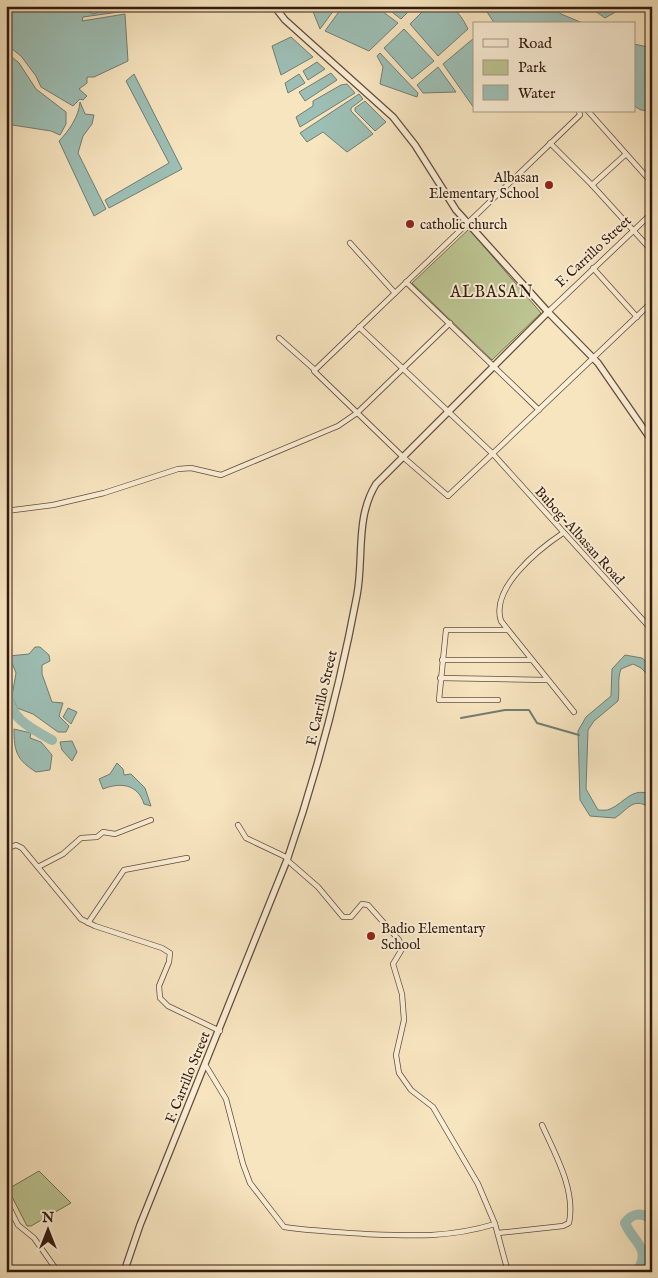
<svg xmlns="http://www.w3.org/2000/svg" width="658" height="1278" font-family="'IM FELL English',serif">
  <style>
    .green { fill: #bcc592; stroke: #777050 }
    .water { fill: #9dbfb5; stroke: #727d72 }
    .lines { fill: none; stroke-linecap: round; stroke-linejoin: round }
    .stream { stroke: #727d72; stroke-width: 2 }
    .river { stroke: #9dbfb5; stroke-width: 10 }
    .minor-casing { stroke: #634d3a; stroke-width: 6 }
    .tertiary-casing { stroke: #634d3a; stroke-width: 8 }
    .minor { stroke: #faeed6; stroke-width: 4.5 }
    .tertiary { stroke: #faeed6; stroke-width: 5.5 }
    .poi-dot { fill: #8f2418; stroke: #faeed6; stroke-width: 2 }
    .labels { text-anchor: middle; stroke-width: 4; stroke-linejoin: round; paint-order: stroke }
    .poi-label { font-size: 14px; fill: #321a0e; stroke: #faeed6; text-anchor: start }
    .street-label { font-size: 14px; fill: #321a0e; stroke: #faeed6 }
    .quarter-label { font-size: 16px; letter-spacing: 1px; fill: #321a0e; stroke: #faeed6 }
  </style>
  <rect width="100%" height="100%" fill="#f7e5c0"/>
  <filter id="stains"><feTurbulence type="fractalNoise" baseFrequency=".004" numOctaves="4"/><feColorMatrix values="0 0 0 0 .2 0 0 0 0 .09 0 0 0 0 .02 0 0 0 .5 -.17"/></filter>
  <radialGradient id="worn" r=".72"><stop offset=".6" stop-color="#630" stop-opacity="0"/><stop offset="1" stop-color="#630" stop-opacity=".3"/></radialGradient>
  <g class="green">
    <polygon points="469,229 541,313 492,360 412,283"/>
    <polygon points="39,1171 71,1203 31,1226 27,1226 8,1189"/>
  </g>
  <g class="water">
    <polygon points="6,6 74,6 94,14 111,6 125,6 126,11 83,17 82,21 125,14 128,61 94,77 87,77 87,83 79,89 87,96 83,100 80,99 73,106 41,87 36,76 21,56 6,44"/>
    <polygon points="317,6 337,6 320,29 312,9"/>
    <polygon points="343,6 375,6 398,23 369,51 325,31"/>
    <polygon points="384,6 414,6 401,19"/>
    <path d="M 428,6 C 452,6 457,7 468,29 L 438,56 L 410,24 Z"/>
    <polygon points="483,6 552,6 561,14 585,24 495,24"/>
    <polygon points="588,6 626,6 605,18"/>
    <polygon points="404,29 434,61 412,79 384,48"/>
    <polygon points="291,37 313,57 281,75 272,46"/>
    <polygon points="474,38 474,108 443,64"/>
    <polygon points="634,44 652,48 652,111 641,110 634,106"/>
    <polygon points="6,52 19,63 36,89 66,112 66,124 60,135 51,131 6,124"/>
    <polygon points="380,53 418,93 417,97 380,84 383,67 377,56"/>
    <polygon points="317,62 325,69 308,80 303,71"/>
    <polygon points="438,67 456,92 423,93 417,85"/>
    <polygon points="331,73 337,80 305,101 299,92"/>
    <polygon points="134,74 182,169 109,208 105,200 169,163 126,81"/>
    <polygon points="299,74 305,83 288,93 285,83"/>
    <polygon points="347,84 355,93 300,127 296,117 313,106 313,101 341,85"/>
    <polygon points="359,94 363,99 351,108 351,111 373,134 347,152 323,132 307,142 300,133"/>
    <polygon points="365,101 386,122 375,131 355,111 355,108"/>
    <path d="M 80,102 L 85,114 L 94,115 L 92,124 L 83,136 L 78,153 L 106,209 L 94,216 L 59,141 C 69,131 79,116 80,102 Z"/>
    <polygon points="35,647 40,647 49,655 50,661 42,665 42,674 52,702 63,703 59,716 69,726 66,732 58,732 33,714 17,708 12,696 16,673 9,656 29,654"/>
    <path d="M 625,655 L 642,658 L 652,667 L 652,679 L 641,668 L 633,664 L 621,669 C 617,679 620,690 618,701 L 594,721 L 588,730 L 586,789 L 598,810 C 601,810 607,811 610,809 C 626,802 632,786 652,795 L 652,809 C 633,796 630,808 615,818 L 590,816 L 580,800 L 578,731 L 586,717 L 611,696 L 612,669 Z"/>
    <polygon points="68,708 77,712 71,724 63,717"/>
    <path d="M 14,729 L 31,733 L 30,738 L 41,742 L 52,755 L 50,770 L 36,772 C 17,760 14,752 14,729 Z"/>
    <polygon points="72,741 77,752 72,761 62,750 60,742"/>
    <path d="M 117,763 L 123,769 L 124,775 L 131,774 L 145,788 L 151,806 L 144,804 C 138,784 120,782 103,789 L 99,779 L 110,774 Z"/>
  </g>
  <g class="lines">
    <polyline class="stream" points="461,718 505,710 529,710 537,723 579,735"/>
    <g class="river">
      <path d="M 6,670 C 8,678 7,685 8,693 C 8,718 34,730 52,740"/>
      <path d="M 637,1272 C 652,1247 634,1244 625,1223 C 633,1212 641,1213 652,1219"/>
    </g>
    <g class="minor-casing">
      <g id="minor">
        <polyline points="579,111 580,115 314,371 403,457 448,496 652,302"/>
        <polyline points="588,111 652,183"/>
        <polyline points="550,143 592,185 652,251"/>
        <polyline points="592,185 626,154"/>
        <polyline points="350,243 395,293"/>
        <polyline points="593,268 637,317"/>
        <polyline points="406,282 539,410"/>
        <polyline points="548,312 652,213"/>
        <polyline points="359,327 493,454 652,630"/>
        <polyline points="279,338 315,370"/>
        <polyline points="6,511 53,505 104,493 178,469 191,468 221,475 338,426 357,413 450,323"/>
        <path d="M 563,533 C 539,549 490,588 501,621 L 574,712"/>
        <polyline points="442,660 531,660"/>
        <polyline points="440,678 547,680"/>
        <polyline points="498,700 439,700 446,630 507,630"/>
        <polyline points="238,825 246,838 288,858"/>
        <polyline points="6,849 16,845 22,848 81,919 95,926 162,948 170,953 169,962 159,986 160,998 168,1006 220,1031"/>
        <polyline points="287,860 318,887 343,917 351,917 362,904 368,905 399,940 402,949 393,964 402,994 404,1020 396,1055 399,1073 411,1090 433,1107 478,1184 495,1224 508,1272"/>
        <polyline points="38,867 63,854 81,838 97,837 103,832 115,834 151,820"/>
        <polyline points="88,923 124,870 187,858"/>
        <path d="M 206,1066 L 226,1099 L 243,1164 L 250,1183 L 284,1227 C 311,1231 338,1232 365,1234 C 412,1236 449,1238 495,1224"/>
        <polyline points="6,1201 18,1225 34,1238 58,1272"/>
        <path d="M 498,1233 L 563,1226 L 569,1223 C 576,1190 555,1154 542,1125"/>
      </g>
    </g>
    <g class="tertiary-casing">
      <g id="tertiary">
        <polyline points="274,6 285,20 393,117 415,145 456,210 548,312 598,363 652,441"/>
        <path d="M 124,1272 L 140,1225 L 287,860 C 317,773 340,686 357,595 C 364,558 355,518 376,484 L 548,312"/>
      </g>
    </g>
    <use href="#minor" class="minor"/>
    <use href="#tertiary" class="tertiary"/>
  </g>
  <g class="poi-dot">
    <circle cx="549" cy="185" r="5"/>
    <circle cx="410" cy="224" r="5"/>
    <circle cx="371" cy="936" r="5"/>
  </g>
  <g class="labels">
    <g class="poi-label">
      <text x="539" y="182" text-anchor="end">Albasan<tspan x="539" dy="16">Elementary School</tspan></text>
      <text x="420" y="229">catholic church</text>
      <text x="381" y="933">Badio Elementary<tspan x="381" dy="16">School</tspan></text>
    </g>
    <g class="street-label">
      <text transform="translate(593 251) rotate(-43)" y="5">F. Carrillo Street</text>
      <text transform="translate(580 535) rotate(48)" y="5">Bubog-Albasan Road</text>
      <text transform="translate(321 698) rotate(-77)" y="5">F. Carrillo Street</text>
      <text transform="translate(187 1077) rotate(-68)" y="5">F. Carrillo Street</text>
    </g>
    <g class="quarter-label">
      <text x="492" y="297">ALBASAN</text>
    </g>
  </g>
  <rect width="658" height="1278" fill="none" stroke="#f7e5c0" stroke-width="25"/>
  <rect x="8" y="8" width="643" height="1263" fill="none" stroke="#321a0e" stroke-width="2.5"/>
  <rect x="12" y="12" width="633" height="1253" fill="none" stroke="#321a0e"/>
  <rect x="473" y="22" width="162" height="90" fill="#faeed6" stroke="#aa9986"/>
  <rect x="483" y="39" width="25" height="8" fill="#faeed6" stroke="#aa9986"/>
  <text x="518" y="48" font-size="15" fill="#321a0e">Road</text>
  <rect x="483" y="60" width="25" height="15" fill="#bcc592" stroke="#aa9986"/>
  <text x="518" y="72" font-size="15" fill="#321a0e">Park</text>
  <rect x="483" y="85" width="25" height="15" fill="#9dbfb5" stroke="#aa9986"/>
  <text x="518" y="98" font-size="15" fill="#321a0e">Water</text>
  <g transform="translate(48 1230)" stroke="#faeed6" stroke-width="4" paint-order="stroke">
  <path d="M0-4L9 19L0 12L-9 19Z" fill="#321a0e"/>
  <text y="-8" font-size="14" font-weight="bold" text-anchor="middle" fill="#321a0e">N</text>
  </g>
  <rect width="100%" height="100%" filter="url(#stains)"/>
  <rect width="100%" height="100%" fill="url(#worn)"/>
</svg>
